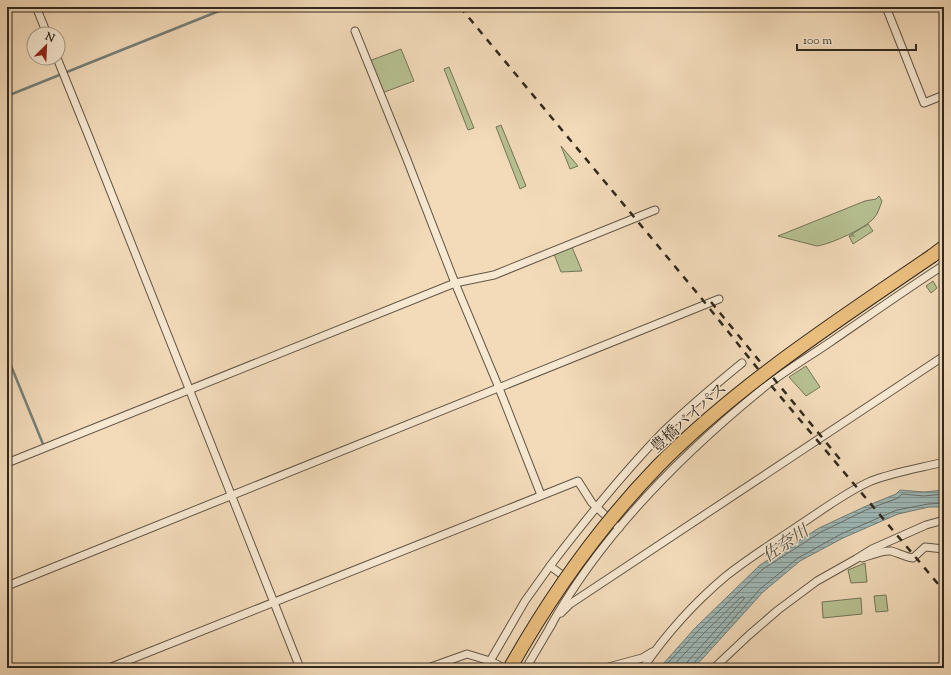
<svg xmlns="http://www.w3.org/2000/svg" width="951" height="675" font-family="'Sorts Mill Goudy','Noto Serif JP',serif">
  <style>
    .grass { fill: #b7c192; stroke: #747558 }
    .forest { fill: url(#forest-firs); stroke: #747558 }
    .water { fill: url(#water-rules); stroke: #737f7a }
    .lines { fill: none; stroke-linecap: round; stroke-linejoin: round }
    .shore { stroke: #68716b; stroke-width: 1 }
    .stream { stroke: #737f7a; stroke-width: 2.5 }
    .street-casing { stroke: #625645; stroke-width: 9 }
    .highway-casing { stroke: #32291e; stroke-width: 15 }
    .street { stroke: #f7e8d2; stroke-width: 7 }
    .highway { stroke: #eabe7d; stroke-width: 13 }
    .rail { stroke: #32291e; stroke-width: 2.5; stroke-dasharray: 7 7; stroke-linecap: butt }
    .highway-bridge-casing { stroke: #32291e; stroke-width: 15; stroke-linecap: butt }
    .highway-bridge { stroke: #eabe7d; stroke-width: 13 }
    .labels { text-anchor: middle; stroke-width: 3; stroke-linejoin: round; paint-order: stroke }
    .street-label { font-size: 16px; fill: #32291e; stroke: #f7e8d2 }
    .water-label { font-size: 17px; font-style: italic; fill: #4d4d44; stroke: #f7e8d2 }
  </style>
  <defs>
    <pattern id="forest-firs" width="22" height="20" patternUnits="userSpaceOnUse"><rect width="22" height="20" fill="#b7c192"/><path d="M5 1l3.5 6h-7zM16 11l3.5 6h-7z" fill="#959d77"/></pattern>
    <pattern id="water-rules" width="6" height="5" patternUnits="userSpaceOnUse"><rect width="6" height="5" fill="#9eb9b8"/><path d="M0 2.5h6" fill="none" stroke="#819695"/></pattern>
  </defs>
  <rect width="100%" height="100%" fill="#f3dbba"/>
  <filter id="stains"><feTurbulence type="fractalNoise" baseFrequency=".005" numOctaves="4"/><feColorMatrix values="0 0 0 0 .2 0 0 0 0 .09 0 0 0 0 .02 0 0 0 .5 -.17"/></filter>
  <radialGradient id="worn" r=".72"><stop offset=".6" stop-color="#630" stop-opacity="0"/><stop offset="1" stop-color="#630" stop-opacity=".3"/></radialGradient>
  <g class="grass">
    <polygon points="401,49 414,81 382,93 369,61"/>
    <polygon points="449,67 474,128 468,130 444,69"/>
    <polygon points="501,125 526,186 520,189 496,127"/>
    <polygon points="561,146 578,166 570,169"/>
    <path d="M 879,196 L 882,201 C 880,206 878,214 874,218 C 866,228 831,244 817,246 L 778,236 L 865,201 L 876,199 Z"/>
    <polygon points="572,247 582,271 561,272 554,254"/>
    <polygon points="933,281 937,288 931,293 926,286"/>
    <polygon points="806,366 820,387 806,396 789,377"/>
    <polygon points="865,563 867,582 851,583 848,570"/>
    <polygon points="886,595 888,611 876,612 874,596"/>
    <polygon points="861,598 862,614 823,618 822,602"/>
  </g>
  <polygon class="forest" points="868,224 873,231 853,244 849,236"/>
  <polygon class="water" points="900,490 924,492 944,490 944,507 929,507 898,514 843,538 800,561 763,592 694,668 656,668 663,664 695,628 760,565 819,528 864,507 896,494"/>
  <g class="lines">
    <g class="shore">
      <polyline points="663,668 698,631 763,569 821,532 866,510 898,498 902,494 924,496 944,494"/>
      <polyline points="671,668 702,635 741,597 744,597 744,599 688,661 686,668"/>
      <polyline points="691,668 693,664 760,589 798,558 841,534 897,510 928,504 944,503"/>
    </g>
    <g class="stream">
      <polyline points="7,96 229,7"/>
      <polyline points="7,356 43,444"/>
    </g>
    <g class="street-casing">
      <g id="street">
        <polyline points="886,7 924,103 944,95"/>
        <polyline points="37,9 47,34"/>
        <polyline points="355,31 406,157 455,283 499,388 541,495"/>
        <polyline points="57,58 89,137 300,668"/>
        <polyline points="7,463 455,283 494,275 655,210"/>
        <path d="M 862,558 C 871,555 883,550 891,551 C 899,553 905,557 913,558 L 925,547 L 944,549"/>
        <path d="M 569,580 L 550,566 C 586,519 623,473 664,431 C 689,407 715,385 742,363"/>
        <polyline points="7,586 719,299"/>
        <polyline points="561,613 570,604 944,356"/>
        <path d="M 550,627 C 601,535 681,455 762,389 C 783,372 807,358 829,343 C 867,317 905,290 944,265"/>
        <polyline points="109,668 578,481 592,503 619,528"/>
        <polyline points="428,668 467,654 490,661 504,668"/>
        <polyline points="486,668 525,601 550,566"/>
        <polyline points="526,668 552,624"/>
        <polyline points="605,668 642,658 652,652"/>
        <path d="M 643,668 C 666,634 694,603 726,576 C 750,557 776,541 801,524 C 824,509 846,492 871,481 C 894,472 920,468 944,462"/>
        <polyline points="714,668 749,635 778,610 817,581 856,559 872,549 926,525 944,520"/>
      </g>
    </g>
    <g class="highway-casing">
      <polyline id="highway" points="932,256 944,247"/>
    </g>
    <use href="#street" class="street"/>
    <use href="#highway" class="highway"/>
    <g class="rail">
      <polyline points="460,7 702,299 774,389 944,591"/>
      <polyline points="711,302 843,463"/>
    </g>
    <g class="highway-bridge-casing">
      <path id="highway-bridge" d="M 510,668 C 551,595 600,526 658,466 C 739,384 837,321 932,256"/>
    </g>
    <use href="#highway-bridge" class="highway-bridge"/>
  </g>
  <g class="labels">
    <g class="street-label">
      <text transform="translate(688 417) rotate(-42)" y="6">豊橋バイパス</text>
    </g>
    <g class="water-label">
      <text transform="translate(785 543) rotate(-34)" y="6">佐奈川</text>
    </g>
  </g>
  <rect width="951" height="675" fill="none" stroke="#f3dbba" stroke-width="24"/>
  <rect x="8" y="8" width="935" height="659" fill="none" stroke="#32291e" stroke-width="2"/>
  <rect x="12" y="12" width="927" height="651" fill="none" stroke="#32291e"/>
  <g transform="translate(46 46) rotate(24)"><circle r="19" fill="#f7e8d2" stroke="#a89c8a"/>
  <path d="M0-3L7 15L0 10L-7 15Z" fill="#8f2418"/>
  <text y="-6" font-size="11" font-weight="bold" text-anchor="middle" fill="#32291e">N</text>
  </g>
  <path d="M797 44v6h119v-6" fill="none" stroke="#32291e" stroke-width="2"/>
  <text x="803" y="44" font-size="12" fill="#32291e" stroke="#f7e8d2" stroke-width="3" paint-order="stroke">100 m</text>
  <rect width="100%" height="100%" filter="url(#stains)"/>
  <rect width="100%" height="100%" fill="url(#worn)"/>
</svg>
